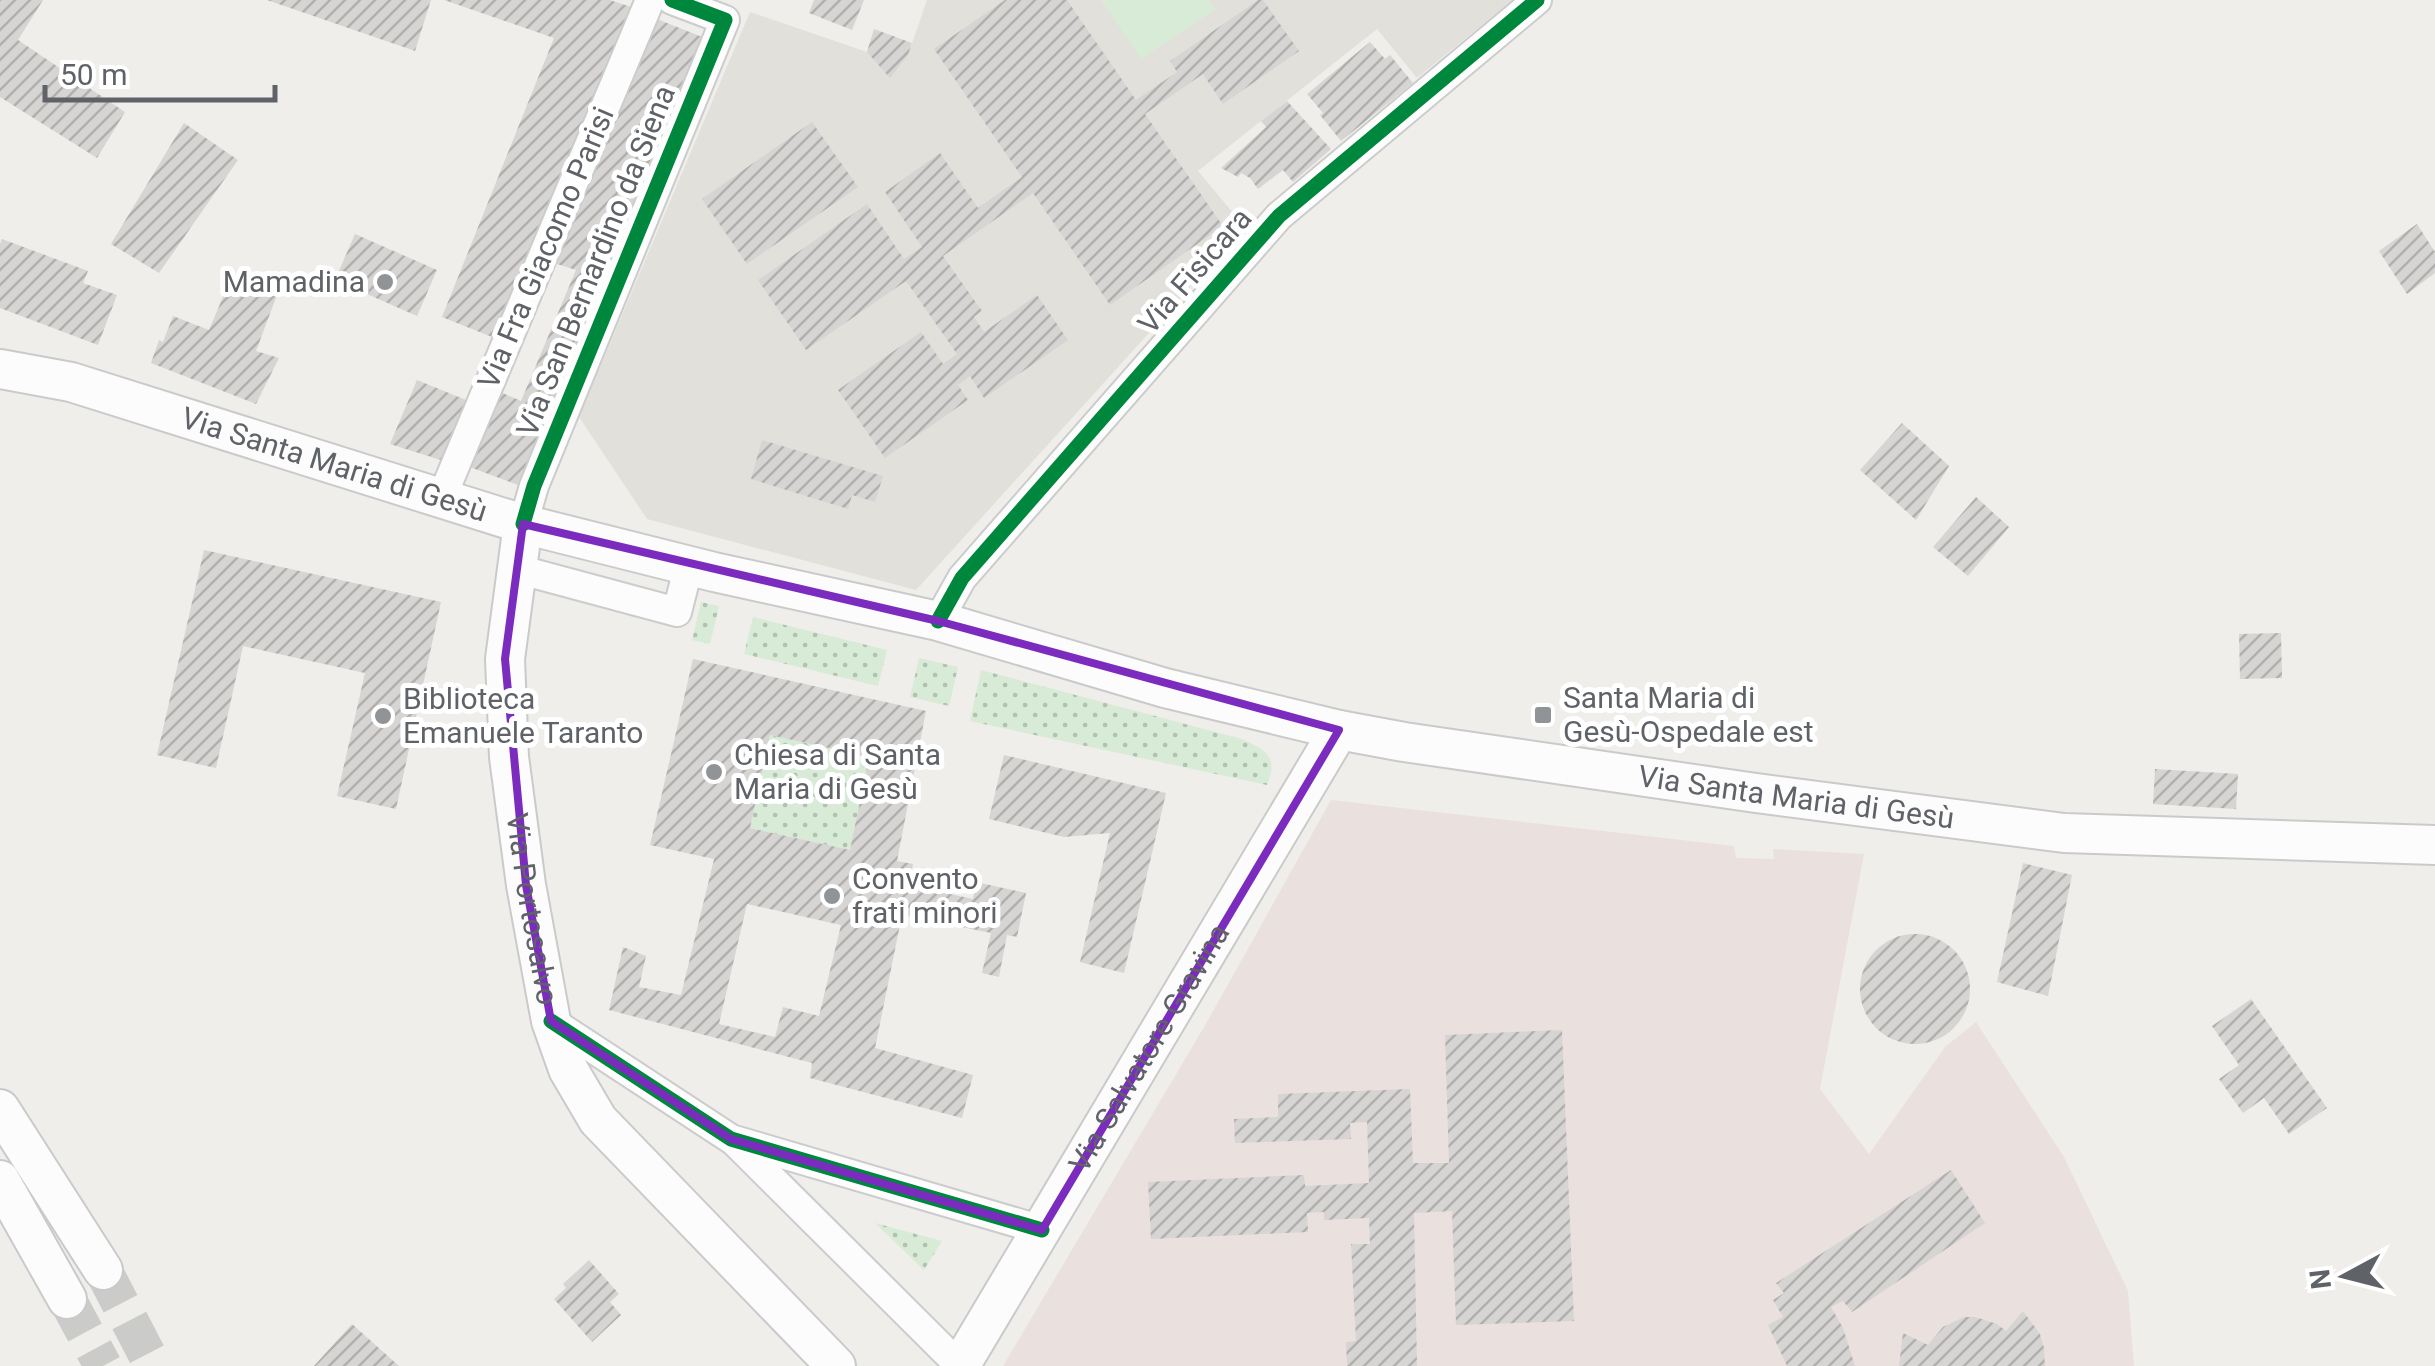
<svg xmlns="http://www.w3.org/2000/svg" width="2435" height="1366" font-family="Roboto,sans-serif">
  <style>
    .education { fill: #e2e0da }
    .medical { fill: #eae0de }
    .garden { fill: url(#garden-dots) }
    .pitch { fill: #d8ebd6 }
    .building { fill: url(#building-hatch); fill-rule: evenodd }
    .lines { fill: none; stroke-linecap: round; stroke-linejoin: round }
    .secondary-tunnel { stroke: #cbcbca; stroke-width: 38; stroke-dasharray: 38 19; stroke-linecap: butt }
    .street-casing { stroke: #cbcccc; stroke-width: 32 }
    .secondary-casing { stroke: #cacacb; stroke-width: 42 }
    .street { stroke: #fdfcfc; stroke-width: 28 }
    .secondary { stroke: #fdfcfc; stroke-width: 38 }
    .cycleway-casing { stroke: #fff; stroke-width: 21 }
    .cycleway { stroke: #00873e; stroke-width: 15 }
    .marked { fill: none; stroke: #7b2cbf; stroke-width: 8; stroke-linejoin: round }
    .poi-dot { fill: #919496; stroke: #fff; stroke-width: 4 }
    .labels { text-anchor: middle; stroke-width: 10; stroke-linejoin: round; paint-order: stroke }
    .street-label { font-size: 30px; fill: #5f6368; stroke: #fff }
    .poi-label { font-size: 30px; fill: #5f6368; stroke: #fff; text-anchor: start }
  </style>
  <defs>
    <pattern id="garden-dots" width="8" height="8" patternUnits="userSpaceOnUse" patternTransform="scale(2.5)"><rect width="8" height="8" fill="#d8ebd6"/><path d="M2 2h.1M6 6h.1" fill="none" stroke="#b2c2b1" stroke-width="1.8" stroke-linecap="round"/></pattern>
    <pattern id="building-hatch" width="6" height="6" patternUnits="userSpaceOnUse" patternTransform="scale(2.5)"><rect width="6" height="6" fill="#d6d5d3"/><path d="M-1 1l2-2M0 6l6-6M5 7l2-2" fill="none" stroke="#b1b0af"/></pattern>
  </defs>
  <rect width="100%" height="100%" fill="#efeeea"/>
  <polygon class="education" points="927,0 1512,0 1417,78 1377,29 1198,171 1245,227 916,590 647,519 579,417 750,12 867,52 908,55"/>
  <polygon class="medical" points="1331,800 1734,846 1736,858 1774,859 1773,849 1864,854 1820,1089 1869,1154 1945,1047 1976,1022 2064,1157 2128,1291 2134,1366 1003,1366 1207,1022"/>
  <g class="garden">
    <polygon points="701,602 719,606 710,644 692,640"/>
    <polygon points="753,617 887,650 878,686 744,654"/>
    <polygon points="919,658 958,667 949,706 910,697"/>
    <path d="M 981,670 L 1242,739 C 1266,750 1279,757 1267,785 L 970,721 Z"/>
    <polygon points="770,735 869,757 850,850 750,828"/>
    <polygon points="875,1223 942,1241 924,1270"/>
  </g>
  <polygon class="pitch" points="1101,0 1209,0 1216,9 1141,59"/>
  <g class="building">
    <polygon points="0,0 43,0 18,40 125,112 97,158 0,97"/>
    <polygon points="267,0 431,0 415,51"/>
    <polygon points="444,0 610,0 631,7 497,339 442,317 554,38"/>
    <polygon points="814,0 864,0 852,30 809,13"/>
    <polygon points="1005,0 1067,0 1136,100 1177,72 1170,61 1258,0 1263,0 1299,51 1223,104 1203,74 1145,114 1223,226 1110,305 1033,193 943,256 982,311 974,317 984,332 1037,295 1068,340 984,398 970,376 958,385 968,400 885,458 838,390 921,332 943,364 957,354 906,281 806,350 758,280 867,204 904,259 922,247 885,192 940,153 978,208 1022,177 934,49"/>
    <polygon points="652,17 702,37 518,485 467,466 498,391 521,401 576,270 551,262"/>
    <polygon points="874,29 912,43 908,55 890,78 867,52"/>
    <polygon points="1370,42 1385,59 1390,55 1413,83 1341,141 1320,115 1323,113 1307,94"/>
    <polygon points="1287,101 1331,149 1293,182 1283,170 1258,189 1250,178 1241,173 1238,177 1221,168 1266,127 1261,121"/>
    <polygon points="812,122 858,187 747,264 702,199"/>
    <polygon points="184,123 238,160 159,273 111,244"/>
    <polygon points="2417,224 2435,252 2435,273 2407,294 2379,251"/>
    <polygon points="355,234 437,270 417,316 335,280"/>
    <polygon points="2,239 88,271 83,283 117,295 98,345 0,308 0,244"/>
    <polygon points="233,273 277,295 256,351 279,358 256,404 151,363 159,340 163,342 173,316 209,330"/>
    <polygon points="417,380 471,402 447,462 390,444"/>
    <polygon points="1902,423 1949,466 1916,520 1860,470"/>
    <polygon points="762,440 883,476 875,502 852,495 848,509 751,479"/>
    <polygon points="1976,497 2009,527 1968,576 1933,547"/>
    <polygon points="204,550 441,602 396,809 337,796 365,673 243,646 216,768 157,755"/>
    <polygon points="2281,633 2282,678 2240,679 2239,634"/>
    <path d="M 693,659 L 926,711 L 897,861 L 913,864 L 909,885 L 973,899 L 976,882 L 1026,893 L 1017,937 L 1007,935 L 999,977 L 982,973 L 991,933 L 902,915 L 875,1048 L 973,1075 L 962,1118 L 810,1078 L 812,1063 L 609,1010 L 623,947 L 646,956 L 639,987 L 681,995 L 714,859 L 650,845 ZM 770,735 L 869,757 L 850,850 L 750,828 ZM 747,904 L 841,925 L 819,1016 L 783,1007 L 775,1037 L 719,1024 Z"/>
    <polygon points="1004,755 1166,793 1124,973 1080,962 1110,833 1064,837 989,819"/>
    <polygon points="2155,769 2238,774 2236,809 2153,804"/>
    <polygon points="2023,863 2072,875 2048,996 1997,982"/>
    <circle cx="1915" cy="989" r="55"/>
    <polygon points="2251,999 2327,1108 2289,1134 2264,1098 2243,1113 2219,1079 2239,1065 2212,1026"/>
    <polygon points="1562,1030 1574,1321 1456,1325 1452,1211 1414,1213 1417,1366 1347,1366 1346,1342 1356,1341 1351,1244 1370,1244 1369,1218 1324,1220 1324,1212 1307,1213 1308,1232 1151,1239 1148,1182 1304,1175 1305,1186 1369,1183 1367,1122 1350,1123 1351,1139 1235,1143 1234,1119 1278,1117 1278,1094 1410,1089 1413,1163 1449,1163 1445,1035"/>
    <polygon points="1951,1170 1985,1223 1852,1312 1843,1301 1831,1307 1843,1328 1855,1366 1787,1366 1768,1325 1783,1317 1773,1300 1784,1293 1776,1283"/>
    <polygon points="589,1260 619,1294 610,1302 621,1315 592,1342 554,1299 566,1288 563,1284"/>
    <polygon points="2023,1311 2040,1334 2044,1348 2045,1366 1899,1366 1903,1333 1928,1345 1943,1327 1964,1317 1975,1317 1997,1324 2006,1331"/>
    <polygon points="352,1324 399,1366 314,1366"/>
  </g>
  <g class="lines">
    <g class="secondary-tunnel">
      <polyline points="103,1270 153,1366"/>
      <polyline points="67,1299 103,1366"/>
    </g>
    <g class="street-casing">
      <g id="street">
        <polyline points="442,497 650,0"/>
        <polyline points="523,524 534,486 725,20 672,0"/>
        <polyline points="517,569 677,612 689,565"/>
        <polyline points="938,621 962,578 1279,216 1537,0"/>
        <polyline points="551,1021 731,1139 1042,1230"/>
        <polyline points="736,1143 960,1366"/>
      </g>
    </g>
    <g class="secondary-casing">
      <g id="secondary">
        <path id="s1" d="M 0,369 L 71,382 L 523,524 L 714,572 L 938,621 L 1165,688 L 1339,730 L 1404,742 L 1756,793 L 2064,833 L 2435,845"/>
        <path id="s2" d="M 523,524 L 505,659 L 509,757 L 526,885 L 551,1021 L 568,1069 L 598,1120 L 836,1366"/>
        <polyline points="0,1109 103,1270"/>
        <polyline points="0,1180 67,1299"/>
        <path id="s3" d="M 960,1366 L 1339,730"/>
      </g>
    </g>
    <use href="#street" class="street"/>
    <use href="#secondary" class="secondary"/>
    <g class="cycleway-casing">
      <g id="cycleway">
        <polyline points="523,524 534,486 725,20 672,0"/>
        <polyline points="938,621 962,578 1279,216 1537,0"/>
        <polyline points="551,1021 731,1139 1042,1230"/>
      </g>
    </g>
    <use href="#cycleway" class="cycleway"/>
  </g>
  <path class="marked" d="M 523,524 L 938,621 L 1339,730 L 1042,1230 L 731,1139 L 551,1021 L 526,885 L 505,659 Z"/>
  <g class="poi-dot">
    <circle cx="385" cy="282" r="10"/>
    <rect x="1533" y="705" width="20" height="20" rx="5"/>
    <circle cx="383" cy="716" r="10"/>
    <circle cx="714" cy="772" r="10"/>
    <circle cx="832" cy="896" r="10"/>
  </g>
  <g class="labels">
    <g class="street-label">
      <text transform="translate(546 248) rotate(-67)" y="10">Via Fra Giacomo Parisi</text>
      <text transform="translate(596 261) rotate(-68)" y="10">Via San Bernardino da Siena</text>
      <text transform="translate(1195 271) rotate(-49)" y="10">Via Fisicara</text>
      <text dy="10" stroke="none"><textPath href="#s1" startOffset="348">Via Santa Maria di Gesù</textPath></text>
      <text dy="10" stroke="none"><textPath href="#s1" startOffset="1850">Via Santa Maria di Gesù</textPath></text>
      <text dy="10" stroke="none"><textPath href="#s2" startOffset="388">Via Portosalvo</textPath></text>
      <text dy="10" stroke="none"><textPath href="#s3" startOffset="370">Via Salvatore Gravina</textPath></text>
    </g>
    <g class="poi-label">
      <text x="365" y="292" text-anchor="end">Mamadina</text>
      <text x="1563" y="708">Santa Maria di<tspan x="1563" dy="34">Gesù-Ospedale est</tspan></text>
      <text x="403" y="709">Biblioteca<tspan x="403" dy="34">Emanuele Taranto</tspan></text>
      <text x="734" y="765">Chiesa di Santa<tspan x="734" dy="34">Maria di Gesù</tspan></text>
      <text x="852" y="889">Convento<tspan x="852" dy="34">frati minori</tspan></text>
    </g>
  </g>
  <g transform="translate(2345 1276) rotate(263)" stroke="#ffffff" stroke-width="8" paint-order="stroke">
  <path d="M0-8L18 38L0 25L-18 38Z" fill="#5f6368"/>
  <text y="-15" font-size="28" font-weight="bold" text-anchor="middle" fill="#5f6368">N</text>
  </g>
  <path d="M45 85v15h230v-15" fill="none" stroke="#5f6368" stroke-width="5"/>
  <text x="60" y="85" font-size="30" fill="#5f6368" stroke="#ffffff" stroke-width="8" paint-order="stroke">50 m</text>
</svg>
